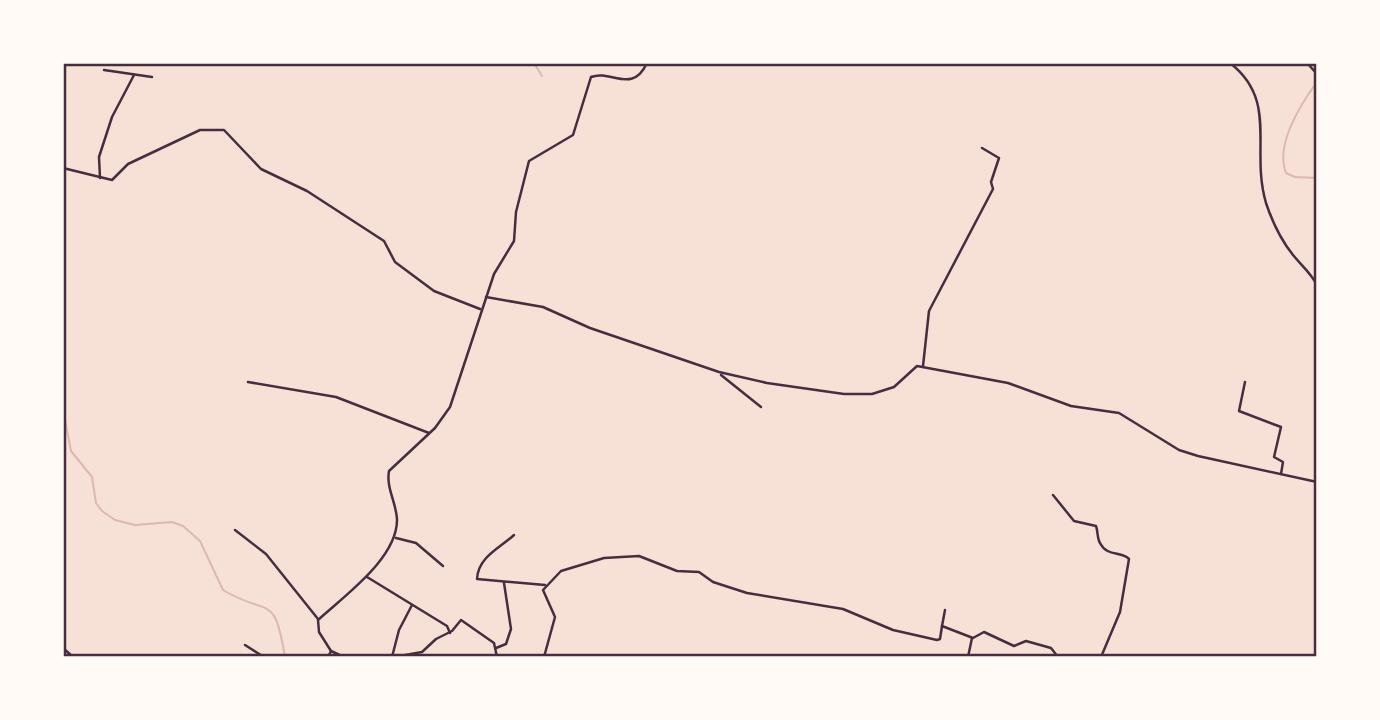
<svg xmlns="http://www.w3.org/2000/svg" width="1380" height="720" font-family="'Golos Text',sans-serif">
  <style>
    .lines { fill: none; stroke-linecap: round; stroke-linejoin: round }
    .stream { stroke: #dcb8b0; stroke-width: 2 }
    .minor { stroke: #4a2c40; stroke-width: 2.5 }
    .tertiary { stroke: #4a2c40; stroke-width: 2.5 }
    .neatline { fill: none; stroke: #4a2c40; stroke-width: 2.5 }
  </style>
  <rect width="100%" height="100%" fill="#f7e1d7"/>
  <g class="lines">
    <g class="stream">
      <polyline points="534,63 542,76"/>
      <path d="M 1317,82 C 1301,104 1275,145 1286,173 L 1295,177 L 1317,178"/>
      <path d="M 63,409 L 71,451 L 92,477 L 96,503 L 102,511 L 115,520 L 135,525 L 172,522 L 183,526 L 200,541 L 223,590 C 270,618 274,591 285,657"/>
    </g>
    <g class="minor">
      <path d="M 1230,63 C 1279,101 1250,149 1266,203 C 1272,221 1281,240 1293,255 C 1301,265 1311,273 1317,285"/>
      <polyline points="104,70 152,77"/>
      <polyline points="63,168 112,180 128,164 200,130 224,130 261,169 307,191 384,241 395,262 434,291 480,309"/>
      <polyline points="100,178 99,157 112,117 134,75"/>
      <polyline points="486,297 543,307 590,328 719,372 767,383 844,394 872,394 894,387 917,366 1008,383 1071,406 1119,413 1179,450 1198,456 1317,482"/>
      <polyline points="923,366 929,311 993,189 991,182 999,158 982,148"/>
      <polyline points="721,375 761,407"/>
      <polyline points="248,382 336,397 429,433"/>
      <polyline points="1245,382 1239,411 1281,427 1274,457 1283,462 1281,474"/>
      <path d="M 1053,495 L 1074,521 L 1096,526 C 1098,531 1097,538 1100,543 C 1107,557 1121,551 1129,559 L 1120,612 L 1101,657"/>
      <polyline points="235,530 266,554 318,619"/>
      <path d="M 514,535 C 500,548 478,557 477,579 L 545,585"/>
      <polyline points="396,538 416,543 443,566"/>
      <polyline points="367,577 447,626 450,633"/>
      <polyline points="942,626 945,610"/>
      <polyline points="245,645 264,657"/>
      <polyline points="63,648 73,657"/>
      <polyline points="496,648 506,644 511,629 504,583"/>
      <polyline points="331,651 344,657"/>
      <path d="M 328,657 L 331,651 L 319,632 L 318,620 C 344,596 398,558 397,519 C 396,502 386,488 389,471 L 435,428 L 450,407 L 494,274 L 514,241 L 516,212 L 529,161 L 573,135 L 591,77 C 611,69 632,95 647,63"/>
      <polyline points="392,657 399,630 412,605"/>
      <polyline points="394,657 422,652 436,639 452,631 461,620 494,643 497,657"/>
      <polyline points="544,657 555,617 543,590 561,571 604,558 639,556 677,571 699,572 713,582 747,593 843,609 893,630 937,640 940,639 942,626 973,638 984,632 1014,646 1026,641 1051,648 1058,657"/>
      <polyline points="968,657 972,638"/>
    </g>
    <polyline class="tertiary" points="1307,63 1317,74"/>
  </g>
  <rect width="1380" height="720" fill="none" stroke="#fffaf5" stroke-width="130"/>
  <rect x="65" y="65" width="1250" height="590" class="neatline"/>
</svg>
